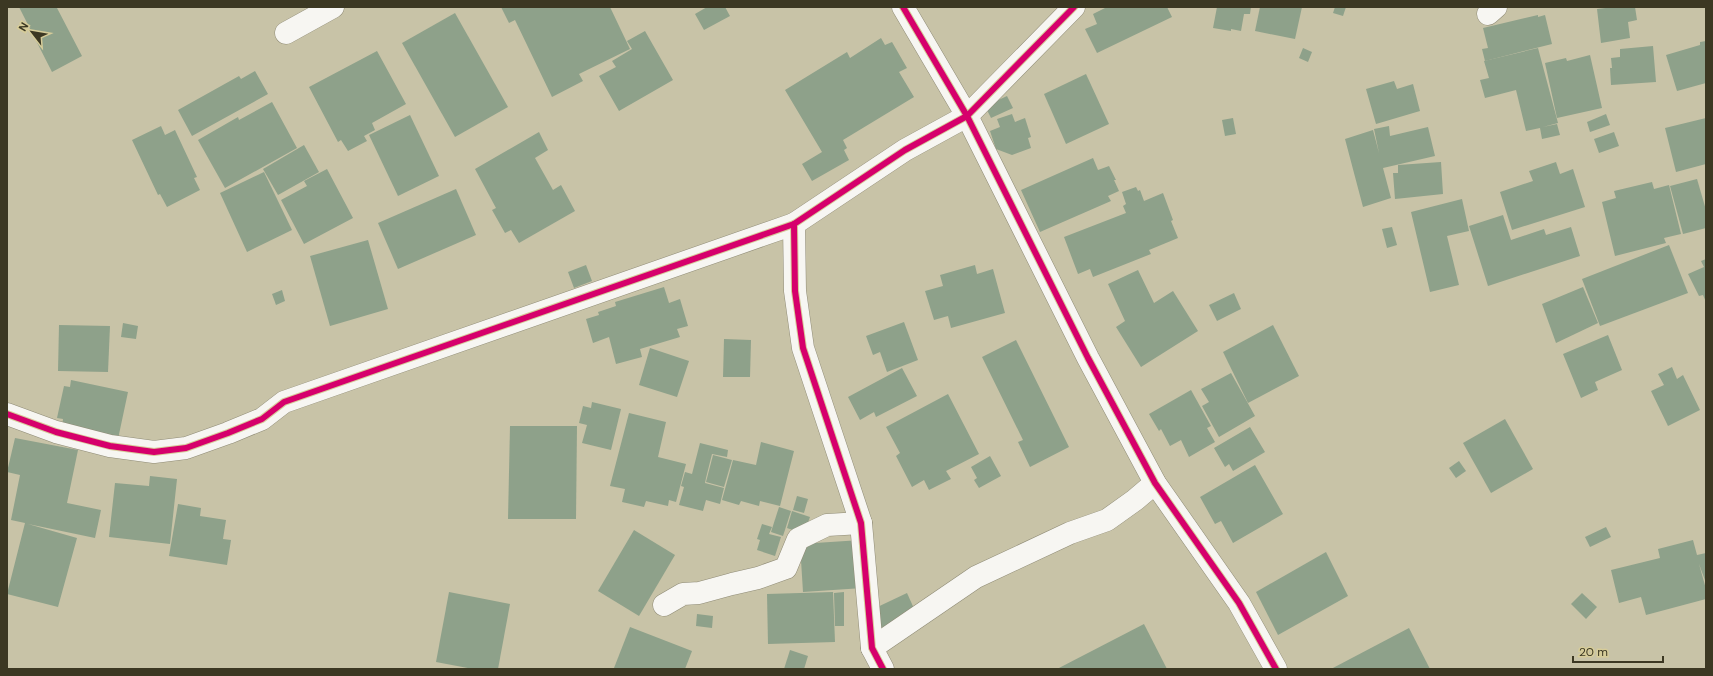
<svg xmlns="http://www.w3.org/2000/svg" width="1713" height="676" font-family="'DM Sans',sans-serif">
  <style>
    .building { fill: #8ea18a }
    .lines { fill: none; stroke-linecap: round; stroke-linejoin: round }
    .street-casing { stroke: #8f8b76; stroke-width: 23 }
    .street { stroke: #f7f6f2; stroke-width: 22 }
    .cycleway-casing { stroke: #d6cc99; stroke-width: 8 }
    .cycleway { stroke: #d6006c; stroke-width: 6 }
  </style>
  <rect width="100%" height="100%" fill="#c8c3a7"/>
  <g class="building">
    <polygon points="19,7 59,7 57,8 82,56 52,72"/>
    <polygon points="501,7 610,7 630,49 579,74 583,81 552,97 515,20 509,23"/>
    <polygon points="707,7 725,7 730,16 704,30 695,14"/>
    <polygon points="1107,7 1167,7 1172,17 1097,53 1085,29 1097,24 1093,14"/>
    <polygon points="1217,7 1251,7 1250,14 1244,14 1241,31 1231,29 1231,31 1213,28"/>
    <polygon points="1260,7 1302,7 1295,39 1255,31"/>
    <polygon points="1335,7 1346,7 1343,16 1333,13"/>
    <polygon points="1614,7 1635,7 1637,20 1628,22 1630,38 1601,43 1597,9"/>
    <polygon points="455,13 508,107 455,137 402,43"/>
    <polygon points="1538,15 1538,17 1545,15 1552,44 1485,61 1482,49 1488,48 1483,28"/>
    <polygon points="645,31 673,80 619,111 599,76 616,67 612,61 632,49 627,41"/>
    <polygon points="881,38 885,45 892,42 907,68 899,72 914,97 843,140 847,148 844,150 849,160 812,181 802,164 822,152 785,90 847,52 850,58"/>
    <polygon points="1706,41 1706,83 1677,91 1666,55 1700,45 1700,42"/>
    <polygon points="1653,46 1656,82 1611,85 1610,68 1612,68 1611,58 1620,57 1620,49"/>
    <polygon points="1303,48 1312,52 1308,62 1299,58"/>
    <polygon points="1538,48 1558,123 1543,127 1557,124 1560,135 1542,139 1540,128 1526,131 1516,90 1485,98 1480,80 1489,78 1484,61"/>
    <polygon points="377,51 406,104 372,123 375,130 364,136 367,141 348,151 341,140 338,142 309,87"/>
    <polygon points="1590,55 1602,108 1557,118 1545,63 1566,58 1567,61"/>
    <polygon points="255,71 268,94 192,136 178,110 239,76 241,79"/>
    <polygon points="1086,74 1109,124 1066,144 1044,94"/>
    <polygon points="1394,81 1397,89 1413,84 1420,111 1376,124 1366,89"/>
    <polygon points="1007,96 1013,108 991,118 986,108 992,103"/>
    <polygon points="272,102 297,148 225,188 198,140 238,117 239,120"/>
    <polygon points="1012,114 1015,122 1025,118 1031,137 1028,138 1031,148 1012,155 996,149 990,131 1000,127 997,119"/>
    <polygon points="1606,114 1610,125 1590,132 1587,122"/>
    <polygon points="410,115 439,176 398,196 369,135"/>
    <polygon points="1233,118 1236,134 1225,136 1222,120"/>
    <polygon points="1706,118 1706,164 1676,172 1665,128"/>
    <polygon points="161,126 165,135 175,130 197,177 194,178 200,190 167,207 160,194 158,195 132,140"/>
    <polygon points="1389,126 1390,136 1428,127 1435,156 1383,168 1391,198 1363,207 1345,139 1373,130 1379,153 1374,129"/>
    <polygon points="539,132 548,150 535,158 553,190 561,185 575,211 519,243 511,230 505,233 492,210 496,208 475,169"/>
    <polygon points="1614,132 1619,146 1599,153 1594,139"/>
    <polygon points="304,145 319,172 278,195 263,169"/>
    <polygon points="1093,158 1098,170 1109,166 1116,180 1114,180 1119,191 1108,196 1111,201 1040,232 1021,190"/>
    <polygon points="1441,162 1443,194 1395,199 1393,173 1398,173 1398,165"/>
    <polygon points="1556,162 1560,174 1573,169 1585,207 1512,230 1500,192 1533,181 1529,171"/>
    <polygon points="327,169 353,218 304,244 281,200 307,186 304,181"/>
    <polygon points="264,172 292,230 247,252 220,193"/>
    <polygon points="1697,179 1706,210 1706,228 1683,234 1670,186"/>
    <polygon points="1652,182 1654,189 1669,185 1681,234 1664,238 1666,243 1615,256 1602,202 1616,198 1614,191"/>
    <polygon points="1136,187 1138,191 1140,190 1144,201 1163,193 1173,220 1171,221 1178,238 1149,250 1151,254 1093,277 1090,269 1078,274 1064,237 1126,213 1123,206 1126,204 1122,192"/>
    <polygon points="456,189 476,235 398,269 378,223"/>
    <polygon points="1462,199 1469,231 1447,236 1459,285 1430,292 1411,212"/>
    <polygon points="1503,215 1511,240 1544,229 1546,235 1571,227 1580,256 1488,286 1469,226"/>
    <polygon points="1392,227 1397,245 1387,248 1382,229"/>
    <polygon points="368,240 388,309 330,326 310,256"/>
    <polygon points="1669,245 1688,293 1600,326 1582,279"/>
    <polygon points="1706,259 1706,302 1703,295 1699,296 1688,274 1704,267 1701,261"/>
    <polygon points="586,265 592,281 574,288 568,272"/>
    <polygon points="975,265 977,274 993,269 1005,313 951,328 948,316 934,320 925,291 943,286 940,275"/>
    <polygon points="1138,270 1154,303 1173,291 1198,331 1141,367 1116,327 1125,321 1108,284"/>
    <polygon points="664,287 669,303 680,299 688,326 677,329 680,337 640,349 642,357 616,364 609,337 593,343 586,319 599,315 598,312 616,306 615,302"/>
    <polygon points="1583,287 1598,323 1556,343 1542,304"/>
    <polygon points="282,290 285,301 276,305 272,294"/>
    <polygon points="1234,293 1241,309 1217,321 1209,305"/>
    <polygon points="904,322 918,360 887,372 880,352 873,355 866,336"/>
    <polygon points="123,323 138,326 136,339 121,337"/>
    <polygon points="59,325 110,326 108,372 58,371"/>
    <polygon points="1273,325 1299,376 1248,403 1223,352"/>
    <polygon points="1608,335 1622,370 1595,382 1598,390 1581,398 1563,354"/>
    <polygon points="724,339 751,340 750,377 723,377"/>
    <polygon points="1016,340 1069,447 1030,467 1018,442 1023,440 982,357"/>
    <polygon points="650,348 689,361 677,397 639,385"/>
    <polygon points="1672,367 1677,379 1683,375 1700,410 1668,426 1651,391 1664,385 1658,374"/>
    <polygon points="902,368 917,396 876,417 874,412 860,420 848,397"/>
    <polygon points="1231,373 1255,416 1219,437 1202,406 1209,402 1201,389"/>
    <polygon points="71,380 128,392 118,439 62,427 63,419 57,418 64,386 70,387"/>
    <polygon points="1191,390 1211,426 1207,428 1215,442 1189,457 1181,440 1170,446 1161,429 1159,431 1149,414"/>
    <polygon points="948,394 979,454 946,471 951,479 929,490 924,480 912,487 896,456 900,453 886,427"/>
    <polygon points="592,402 621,409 611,450 582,443 587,425 579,423 583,406 591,408"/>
    <polygon points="629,413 666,422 658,457 686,464 676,502 669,500 668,506 646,501 644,507 622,502 625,489 610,486"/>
    <polygon points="1505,419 1533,469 1491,493 1463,443"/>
    <polygon points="510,426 577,426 576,519 508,519"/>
    <polygon points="1250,427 1265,452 1233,471 1229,464 1225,467 1214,448"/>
    <polygon points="15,438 78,450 67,503 101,510 95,538 28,524 77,538 58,607 7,594 25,523 11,520 20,475 7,472"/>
    <polygon points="761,442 794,451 780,506 760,501 759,506 741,501 739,505 722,500 733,460 756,465"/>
    <polygon points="700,443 728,450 727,457 712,454 706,478 700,476 706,478 705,483 724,488 720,504 706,500 703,511 679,505 684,487 681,486 685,472 692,474"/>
    <polygon points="713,455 732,460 724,487 706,482"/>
    <polygon points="990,456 1001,476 979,488 974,480 977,478 971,467"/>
    <polygon points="1459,461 1466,471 1456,478 1449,468"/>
    <polygon points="1255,465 1283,514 1233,543 1221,521 1215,524 1200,497"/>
    <polygon points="150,476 177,479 170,544 109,537 115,483 149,486"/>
    <polygon points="797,496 808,499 804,513 793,510"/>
    <polygon points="178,504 201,508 200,516 226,520 223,539 231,540 227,565 169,556"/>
    <polygon points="779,507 791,511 783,536 771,532"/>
    <polygon points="792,511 810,517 804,534 787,528"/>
    <polygon points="762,524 772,527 769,534 781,537 775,556 757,550 760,540 757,539"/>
    <polygon points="1606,527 1611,537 1590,547 1585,537"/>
    <polygon points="634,530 675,555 639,616 598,591"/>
    <polygon points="861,540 863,588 803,592 800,544"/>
    <polygon points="1693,540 1697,555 1706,553 1706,583 1699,564 1706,589 1706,599 1646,615 1641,597 1619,603 1611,570 1660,558 1658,549"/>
    <polygon points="1326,552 1348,596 1278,635 1256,592"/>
    <polygon points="449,592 510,604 498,669 473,669 436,662"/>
    <polygon points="833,592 835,642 768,644 767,594"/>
    <polygon points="844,592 844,626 835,626 834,593"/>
    <polygon points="907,593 916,613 879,631 869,611"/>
    <polygon points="1582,593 1597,607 1586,619 1571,604"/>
    <polygon points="697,614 713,616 712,628 696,626"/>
    <polygon points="1144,624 1167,669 1057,669"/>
    <polygon points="630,627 692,651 685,669 614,668"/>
    <polygon points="1409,628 1430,669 1331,669"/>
    <polygon points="790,650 808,656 804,669 784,669"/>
  </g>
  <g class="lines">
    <g class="street-casing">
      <g id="street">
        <polyline points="903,7 967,116 1088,358 1155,483 1239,603 1276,669"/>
        <polyline points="1488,14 1496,7"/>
        <polyline points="286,33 333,7"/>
        <polyline points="7,414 56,432 110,446 154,452 186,448 228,433 262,419 284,402 794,224"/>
        <polyline points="664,605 683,594 699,593 732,584 758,578 786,568 798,539 827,525 861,523"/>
        <polyline points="872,648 976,577 1070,533 1107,520 1135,500 1155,483"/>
        <polyline points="883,669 872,648 861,523 803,348 795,291 794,224 905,150 967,116 1074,7"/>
      </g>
    </g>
    <use href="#street" class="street"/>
    <g class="cycleway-casing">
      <g id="cycleway">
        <polyline points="903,7 967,116 1088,358 1155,483 1239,603 1276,669"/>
        <polyline points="7,414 56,432 110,446 154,452 186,448 228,433 262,419 284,402 794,224"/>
        <polyline points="883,669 872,648 861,523 803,348 795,291 794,224 905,150 967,116 1074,7"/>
      </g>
    </g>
    <use href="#cycleway" class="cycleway"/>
  </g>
  <rect width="1713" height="676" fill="none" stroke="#3c3823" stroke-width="16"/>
  <g transform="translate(32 32) rotate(301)" stroke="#d6cc99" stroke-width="3" paint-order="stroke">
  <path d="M0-3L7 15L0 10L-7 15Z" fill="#3c3823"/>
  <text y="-6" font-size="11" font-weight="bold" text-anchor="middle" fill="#3c3823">N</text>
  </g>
  <path d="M1573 656v6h90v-6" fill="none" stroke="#3c3823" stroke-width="2"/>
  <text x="1579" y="656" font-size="12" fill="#3c3823" stroke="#d6cc99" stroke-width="3" paint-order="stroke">20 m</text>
</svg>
